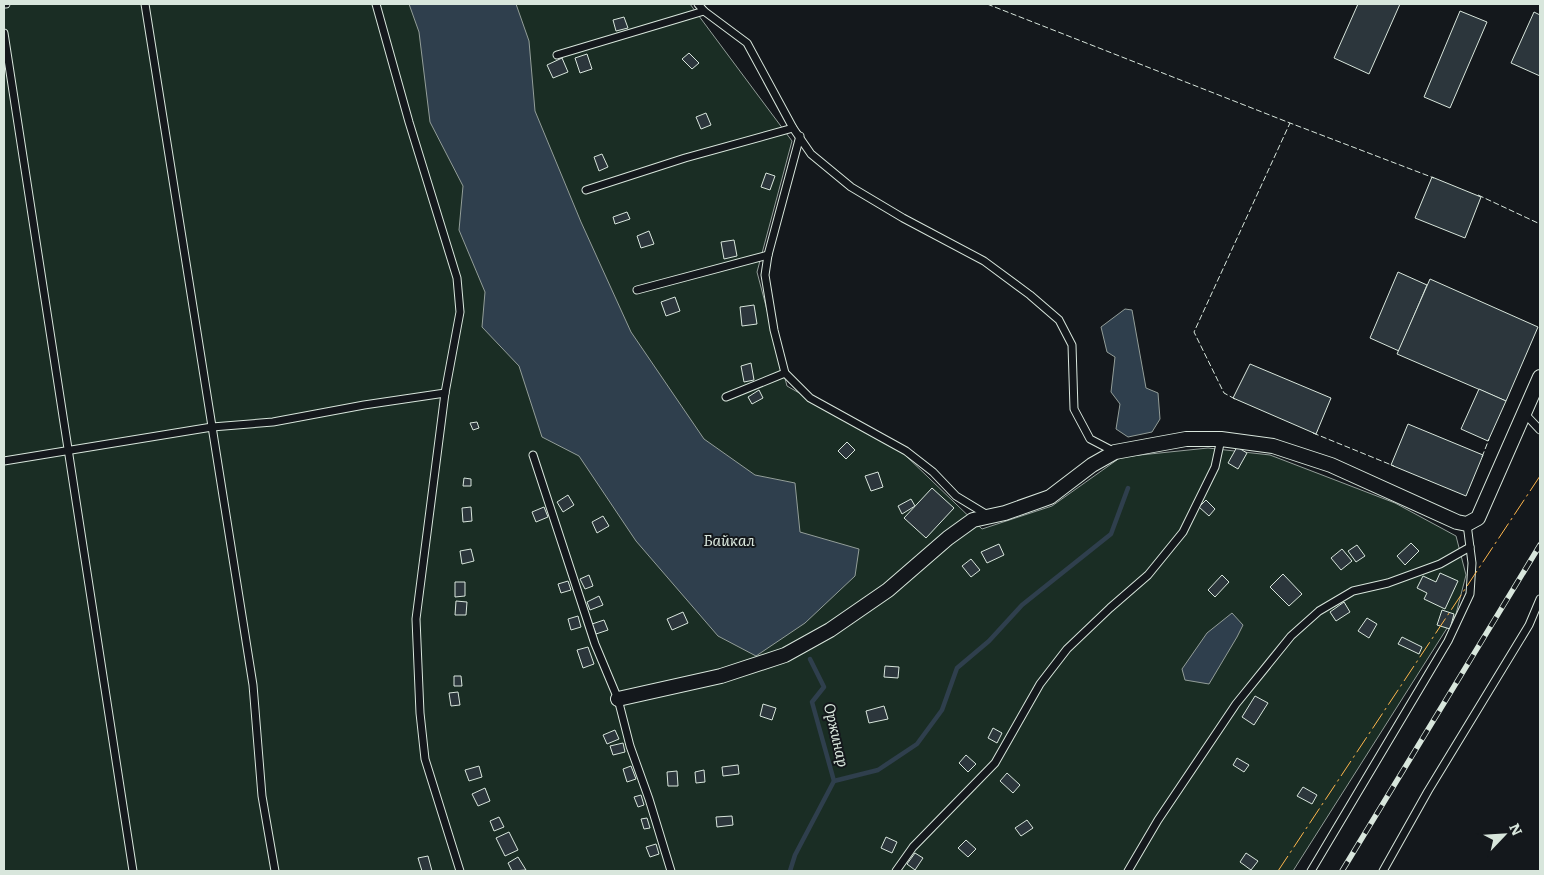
<svg xmlns="http://www.w3.org/2000/svg" width="1544" height="875" font-family="Literata,serif">
  <style>
    .green { fill: #1a2d24; stroke: #939e99 }
    .water { fill: #2f3f4d; stroke: #939e99 }
    .lines { fill: none; stroke-linecap: round; stroke-linejoin: round }
    .stream { stroke: #2f3f4d; stroke-width: 4.5 }
    .building { fill: #2c363c; stroke: #d8e6dc }
    .lane-casing { stroke: #d8e6dc; stroke-width: 9 }
    .street-casing { stroke: #d8e6dc; stroke-width: 16 }
    .lane { stroke: #14181c; stroke-width: 7 }
    .street { stroke: #14181c; stroke-width: 14 }
    .rail-casing { stroke: #d8e6dc; stroke-width: 5.5 }
    .rail { stroke: #14181c; stroke-width: 4; stroke-dasharray: 11; stroke-linecap: butt }
    .fence { stroke: #d8e6dc; stroke-width: 1; stroke-dasharray: 6 2.5; stroke-linecap: butt }
    .power { stroke: #ffb74d; stroke-width: 1; stroke-dasharray: 18 4 2.5 4; stroke-linecap: butt }
    .labels { text-anchor: middle; stroke-width: 4; stroke-linejoin: round; paint-order: stroke }
    .water-label { font-size: 15px; font-style: italic; fill: #d8e6dc; stroke: #14181c }
  </style>
  <rect width="100%" height="100%" fill="#14181c"/>
  <polygon class="green" points="4,4 690,4 792,141 757,272 787,386 902,452 982,529 1052,506 1121,457 1208,448 1270,455 1395,503 1456,536 1466,575 1456,614 1293,871 4,871"/>
  <g class="water">
    <polygon points="409,4 516,4 529,41 535,111 581,222 631,332 704,439 755,475 795,483 800,532 859,549 855,576 805,623 756,656 718,636 636,541 579,456 542,437 519,366 482,327 485,292 459,230 463,186 430,122 419,32"/>
    <polygon points="1125,309 1132,310 1146,388 1158,393 1160,419 1152,432 1128,437 1116,429 1120,404 1111,392 1115,357 1107,352 1101,327"/>
    <polygon points="1232,613 1243,625 1237,637 1209,684 1185,680 1182,669 1207,633"/>
  </g>
  <g class="lines">
    <g class="stream">
      <polyline points="834,781 878,770 917,744 942,710 957,668 989,641 1022,605 1111,534 1128,488"/>
      <polyline points="790,871 795,855 834,781 812,702 824,687 810,659"/>
    </g>
  </g>
  <g class="building">
    <polygon points="1358,4 1400,4 1369,74 1334,58"/>
    <polygon points="1460,11 1487,22 1450,108 1424,97"/>
    <polygon points="1534,12 1540,15 1540,76 1511,63"/>
    <polygon points="624,17 628,28 616,31 613,20"/>
    <polygon points="689,53 699,63 692,69 682,59"/>
    <polygon points="587,54 592,69 580,73 575,58"/>
    <polygon points="562,58 568,72 553,78 547,65"/>
    <polygon points="706,113 711,125 701,129 696,117"/>
    <polygon points="602,154 608,167 599,171 594,157"/>
    <polygon points="766,173 775,176 770,190 761,187"/>
    <polygon points="1432,177 1481,197 1465,238 1415,218"/>
    <polygon points="627,212 630,219 615,224 613,217"/>
    <polygon points="649,231 654,244 641,248 637,236"/>
    <polygon points="734,240 737,256 724,259 721,242"/>
    <polygon points="1398,272 1427,285 1399,351 1370,338"/>
    <polygon points="1430,279 1538,327 1506,401 1397,354"/>
    <polygon points="675,297 680,311 666,316 661,302"/>
    <polygon points="754,305 757,324 742,326 740,307"/>
    <polygon points="751,363 754,380 744,382 741,366"/>
    <polygon points="1250,364 1331,398 1316,434 1233,398"/>
    <polygon points="1479,389 1506,401 1488,441 1461,429"/>
    <polygon points="759,390 763,398 752,404 748,397"/>
    <polygon points="477,422 479,428 473,430 470,423"/>
    <polygon points="1408,424 1483,455 1466,496 1391,465"/>
    <polygon points="847,442 855,450 846,459 838,451"/>
    <polygon points="1237,447 1247,453 1238,469 1228,463"/>
    <polygon points="878,472 883,487 871,491 865,476"/>
    <polygon points="464,478 471,479 471,486 463,486"/>
    <polygon points="932,488 954,508 926,538 904,518"/>
    <polygon points="568,495 574,505 563,512 557,502"/>
    <polygon points="911,499 915,506 902,514 898,506"/>
    <polygon points="1206,500 1215,509 1209,516 1199,507"/>
    <polygon points="471,507 472,521 463,522 462,508"/>
    <polygon points="544,507 548,517 536,522 532,512"/>
    <polygon points="603,516 609,526 597,533 592,522"/>
    <polygon points="1411,543 1419,551 1405,565 1397,556"/>
    <polygon points="999,544 1004,555 987,563 981,552"/>
    <polygon points="1357,545 1365,556 1356,562 1348,551"/>
    <polygon points="471,549 474,561 462,564 460,551"/>
    <polygon points="1342,549 1352,561 1341,570 1331,558"/>
    <polygon points="971,559 980,570 971,577 962,566"/>
    <polygon points="1440,573 1458,581 1445,609 1424,599 1427,593 1417,588 1423,576 1436,582"/>
    <polygon points="1283,574 1302,594 1289,606 1270,587"/>
    <polygon points="589,575 593,586 585,589 580,579"/>
    <polygon points="1222,575 1229,582 1215,597 1208,590"/>
    <polygon points="568,581 571,590 561,593 558,584"/>
    <polygon points="455,582 465,582 465,596 455,597"/>
    <polygon points="599,596 603,605 590,610 587,602"/>
    <polygon points="456,601 467,602 466,615 455,615"/>
    <polygon points="1344,602 1350,612 1336,621 1330,612"/>
    <polygon points="1442,610 1454,614 1450,629 1437,625"/>
    <polygon points="683,612 688,623 672,630 667,619"/>
    <polygon points="578,616 581,627 571,630 568,619"/>
    <polygon points="1367,618 1377,624 1369,638 1358,631"/>
    <polygon points="604,620 608,630 596,634 592,624"/>
    <polygon points="1402,637 1422,647 1419,654 1398,644"/>
    <polygon points="588,647 594,664 583,668 577,650"/>
    <polygon points="885,666 899,667 898,678 884,677"/>
    <polygon points="454,676 461,676 462,686 454,686"/>
    <polygon points="458,692 460,705 451,706 449,693"/>
    <polygon points="1255,696 1268,703 1254,725 1242,717"/>
    <polygon points="763,704 776,708 772,720 760,716"/>
    <polygon points="884,706 888,719 869,723 866,711"/>
    <polygon points="993,728 1002,733 997,743 988,738"/>
    <polygon points="615,730 619,739 607,744 603,735"/>
    <polygon points="623,743 625,752 613,755 610,746"/>
    <polygon points="966,755 976,764 968,772 959,763"/>
    <polygon points="1237,758 1249,765 1244,772 1233,765"/>
    <polygon points="738,765 739,774 723,776 722,767"/>
    <polygon points="479,766 482,777 469,781 465,770"/>
    <polygon points="631,766 636,779 627,782 623,769"/>
    <polygon points="704,770 705,782 696,783 695,772"/>
    <polygon points="677,771 678,786 668,786 667,772"/>
    <polygon points="1007,773 1020,785 1013,793 1000,781"/>
    <polygon points="1303,787 1317,795 1312,804 1297,796"/>
    <polygon points="485,788 490,801 478,806 472,794"/>
    <polygon points="641,795 644,805 638,807 634,797"/>
    <polygon points="732,816 733,825 717,827 716,817"/>
    <polygon points="499,817 504,827 494,831 490,821"/>
    <polygon points="647,818 650,828 644,829 641,819"/>
    <polygon points="1027,820 1033,828 1021,836 1015,828"/>
    <polygon points="509,832 518,850 505,856 496,838"/>
    <polygon points="886,837 897,842 892,853 881,848"/>
    <polygon points="966,840 976,849 968,857 958,848"/>
    <polygon points="656,844 659,854 650,857 646,847"/>
    <polygon points="915,853 923,858 915,870 907,864"/>
    <polygon points="1246,853 1258,861 1251,870 1240,862"/>
    <polygon points="428,856 432,871 422,871 418,858"/>
    <polygon points="518,857 526,870 512,871 508,863"/>
  </g>
  <g class="lines">
    <g class="lane-casing">
      <g id="lane">
        <polyline points="4,4 6,4"/>
        <polyline points="145,4 253,685 262,796 275,871"/>
        <polyline points="376,4 409,122 457,278 460,312 445,393 416,619 420,713 425,759 460,871"/>
        <polyline points="698,4 704,11 747,43 793,128 811,154 851,187 903,218 984,261 1030,295 1059,320 1072,345 1074,409 1090,439 1115,452"/>
        <polyline points="4,33 133,871"/>
        <polyline points="557,55 704,11"/>
        <polyline points="800,136 768,255 765,275 774,330 785,373 810,398 906,451 933,472 956,496 989,516"/>
        <polyline points="586,190 685,158 793,128"/>
        <polyline points="637,290 768,255"/>
        <polyline points="726,397 785,373"/>
        <polyline points="1524,413 1540,430"/>
        <polyline points="533,455 595,644 618,699 630,746 649,799 671,871"/>
        <polyline points="4,461 212,427 273,422 364,405 445,393"/>
        <polyline points="896,871 913,847 995,763 1040,684 1067,649 1110,608 1148,575 1183,532 1215,467 1221,439"/>
        <polyline points="1128,871 1158,820 1236,704 1291,636 1319,611 1353,591 1388,583 1440,564 1470,547"/>
        <polyline points="1311,871 1448,641 1470,594 1472,563 1467,524"/>
        <polyline points="1383,871 1428,791 1529,625 1540,599"/>
      </g>
    </g>
    <g class="street-casing">
      <polyline id="street" points="618,699 721,676 785,655 830,630 888,590 948,538 973,520 1005,513 1050,497 1092,465 1115,452 1186,439 1221,439 1273,446 1331,465 1457,522 1467,524 1478,518 1540,377"/>
    </g>
    <use href="#lane" class="lane"/>
    <use href="#street" class="street"/>
    <g class="rail-casing">
      <polyline id="rail" points="1342,871 1540,545"/>
    </g>
    <use href="#rail" class="rail"/>
    <g class="fence">
      <polyline points="987,4 1290,123 1434,178"/>
      <polyline points="1478,195 1540,224"/>
      <polyline points="1235,399 1224,393 1194,332 1290,123"/>
      <polyline points="1313,433 1394,466"/>
      <polyline points="1482,457 1489,439"/>
    </g>
    <polyline class="power" points="1278,871 1540,476"/>
  </g>
  <g class="labels">
    <g class="water-label">
      <text x="729" y="546">Байкал</text>
      <text transform="translate(836 735) rotate(77)" y="5">Оржинар</text>
    </g>
  </g>
  <rect width="1544" height="875" fill="none" stroke="#d8e6dc" stroke-width="10"/>
  <g transform="translate(1504 835) rotate(65)" stroke="#14181c" stroke-width="4" paint-order="stroke">
  <path d="M0-4L9 19L0 12L-9 19Z" fill="#d8e6dc"/>
  <text y="-8" font-size="14" font-weight="bold" text-anchor="middle" fill="#d8e6dc">N</text>
  </g>
</svg>
